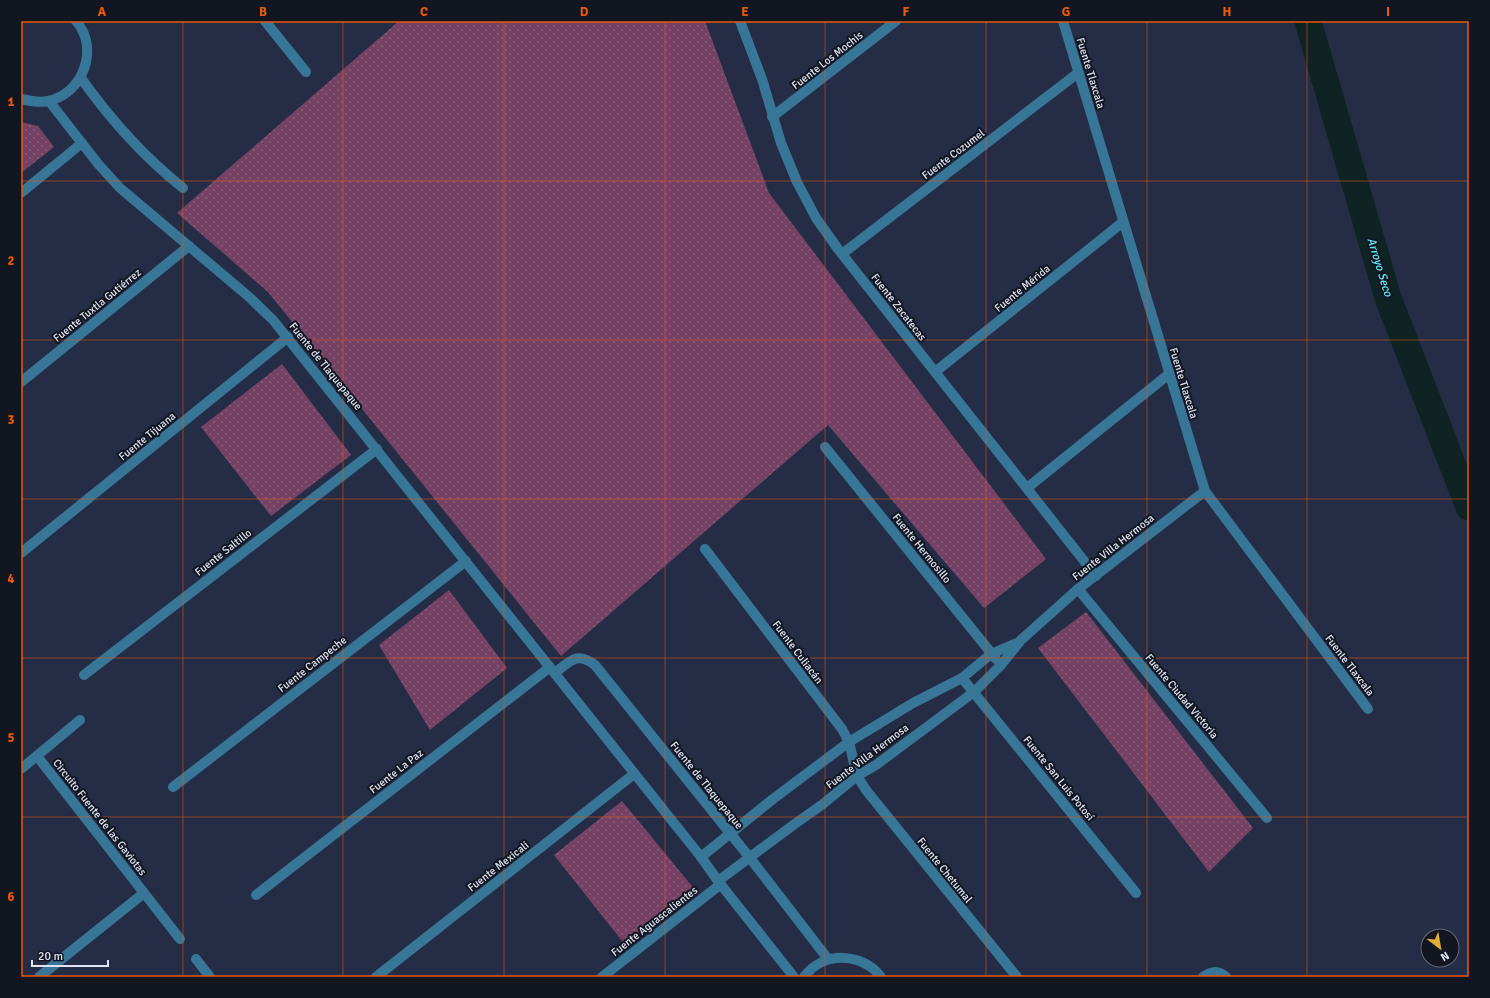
<svg xmlns="http://www.w3.org/2000/svg" width="1490" height="998" font-family="Signika,sans-serif">
  <style>
    .grass { fill: url(#grass-dots) }
    .lines { fill: none; stroke-linecap: round; stroke-linejoin: round }
    .canal { stroke: #102324; stroke-width: 27 }
    .minor { stroke: #387698; stroke-width: 10 }
    .grid { fill: none; stroke: #e8590c; stroke-width: 1; stroke-opacity: 0.55 }
    .labels { text-anchor: middle; stroke-width: 4; stroke-linejoin: round; paint-order: stroke }
    .street-label { font-size: 11px; fill: #dee4f4; stroke: #121621 }
    .water-label { font-size: 12px; font-style: italic; fill: #5ff0f7; stroke: #121621 }
    .neatline { fill: none; stroke: #e8590c; stroke-width: 1.5 }
    .grid-label { font-size: 13px; text-anchor: middle; font-weight: bold; fill: #e8590c }
  </style>
  <defs>
    <pattern id="grass-dots" width="8" height="8" patternUnits="userSpaceOnUse"><rect width="8" height="8" fill="#754266"/><path d="M2 2h.1M6 6h.1" fill="none" stroke="#885d7c" stroke-width="1.8" stroke-linecap="round"/></pattern>
  </defs>
  <rect width="100%" height="100%" fill="#252d46"/>
  <g class="grass">
    <polygon points="399,21 705,21 769,193 1046,559 984,608 828,425 561,656 268,292 177,213"/>
    <polygon points="21,122 38,126 54,147 21,173"/>
    <polygon points="282,364 351,455 271,516 201,427"/>
    <polygon points="449,590 507,668 430,730 379,645"/>
    <polygon points="1086,612 1253,828 1209,872 1038,648"/>
    <polygon points="622,801 696,891 626,946 554,855"/>
  </g>
  <g class="lines">
    <polyline class="canal" points="1308,21 1388,298 1469,507"/>
    <g class="minor">
      <polyline points="265,21 306,72"/>
      <polyline points="740,21 762,79 781,143 797,182 816,218 838,249 1096,576"/>
      <polyline points="1063,21 1205,491 1368,709"/>
      <path d="M 81,78 C 110,119 143,156 183,188"/>
      <path d="M 21,99 C 30,101 39,103 48,101 C 83,94 100,48 76,21"/>
      <polyline points="49,101 99,165 120,188 248,296 273,320 701,857 718,881 794,977"/>
      <polyline points="772,117 896,21"/>
      <polyline points="21,193 82,143"/>
      <polyline points="842,254 1078,73"/>
      <polyline points="935,372 1123,222"/>
      <polyline points="21,382 189,246"/>
      <polyline points="825,447 996,659"/>
      <polyline points="1027,488 1169,374"/>
      <polyline points="705,549 842,729 849,742 857,776 866,790 1017,977"/>
      <polyline points="21,553 288,337"/>
      <polyline points="1078,589 1267,818"/>
      <path d="M 555,673 C 570,661 577,651 595,665 L 750,858 L 828,959"/>
      <polyline points="84,675 377,449"/>
      <polyline points="962,678 1136,893"/>
      <polyline points="37,756 180,939"/>
      <polyline points="21,769 80,720"/>
      <polyline points="173,787 466,561"/>
      <polyline points="701,857 773,799 849,742 913,703 962,678 991,654 1019,642"/>
      <polyline points="718,881 792,826 823,804 857,776 876,765 974,692 1001,665 1021,640 1078,589 1205,491"/>
      <polyline points="256,895 550,667"/>
      <polyline points="196,959 210,977"/>
      <polyline points="39,977 144,893"/>
      <polyline points="376,977 634,774"/>
      <polyline points="602,977 721,884"/>
      <path d="M 804,977 C 823,951 862,952 881,977"/>
      <path d="M 1203,977 C 1211,971 1218,969 1226,977"/>
    </g>
  </g>
  <path class="grid" d="M 183,21 L 183,977M 343,21 L 343,977M 504,21 L 504,977M 665,21 L 665,977M 825,21 L 825,977M 986,21 L 986,977M 1147,21 L 1147,977M 1307,21 L 1307,977M 21,181 L 1469,181M 21,340 L 1469,340M 21,499 L 1469,499M 21,658 L 1469,658M 21,817 L 1469,817"/>
  <g class="labels">
    <g class="street-label">
      <text transform="translate(827 60) rotate(-38)" y="4">Fuente Los Mochis</text>
      <text transform="translate(1091 73) rotate(73)" y="4">Fuente Tlaxcala</text>
      <text transform="translate(953 154) rotate(-37)" y="4">Fuente Cozumel</text>
      <text transform="translate(1022 288) rotate(-39)" y="4">Fuente Mérida</text>
      <text transform="translate(97 305) rotate(-39)" y="4">Fuente Tuxtla Gutiérrez</text>
      <text transform="translate(899 307) rotate(52)" y="4">Fuente Zacatecas</text>
      <text transform="translate(326 366) rotate(51)" y="4">Fuente de Tlaquepaque</text>
      <text transform="translate(1184 383) rotate(73)" y="4">Fuente Tlaxcala</text>
      <text transform="translate(147 436) rotate(-39)" y="4">Fuente Tijuana</text>
      <text transform="translate(1113 547) rotate(-38)" y="4">Fuente Villa Hermosa</text>
      <text transform="translate(922 548) rotate(51)" y="4">Fuente Hermosillo</text>
      <text transform="translate(223 552) rotate(-38)" y="4">Fuente Saltillo</text>
      <text transform="translate(798 652) rotate(53)" y="4">Fuente Culiacán</text>
      <text transform="translate(312 664) rotate(-38)" y="4">Fuente Campeche</text>
      <text transform="translate(1350 665) rotate(53)" y="4">Fuente Tlaxcala</text>
      <text transform="translate(1182 696) rotate(50)" y="4">Fuente Ciudad Victoria</text>
      <text transform="translate(867 756) rotate(-37)" y="4">Fuente Villa Hermosa</text>
      <text transform="translate(396 771) rotate(-38)" y="4">Fuente La Paz</text>
      <text transform="translate(1059 778) rotate(51)" y="4">Fuente San Luis Potosí</text>
      <text transform="translate(707 785) rotate(51)" y="4">Fuente de Tlaquepaque</text>
      <text transform="translate(100 817) rotate(52)" y="4">Circuito Fuente de las Gaviotas</text>
      <text transform="translate(498 866) rotate(-38)" y="4">Fuente Mexicali</text>
      <text transform="translate(945 870) rotate(51)" y="4">Fuente Chetumal</text>
      <text transform="translate(654 921) rotate(-38)" y="4">Fuente Aguascalientes</text>
    </g>
    <g class="water-label">
      <text transform="translate(1380 267) rotate(73)" y="4">Arroyo Seco</text>
    </g>
  </g>
  <rect width="1490" height="998" fill="none" stroke="#121621" stroke-width="44"/>
  <g transform="translate(1440 948) rotate(149)"><circle r="19" fill="#121621" stroke="#646875"/>
  <path d="M0-3L7 15L0 10L-7 15Z" fill="#e2af34"/>
  <text y="-6" font-size="11" font-weight="bold" text-anchor="middle" fill="#dee4f4">N</text>
  </g>
  <path d="M32 960v6h76v-6" fill="none" stroke="#dee4f4" stroke-width="2"/>
  <text x="38" y="960" font-size="12" fill="#dee4f4" stroke="#121621" stroke-width="3" paint-order="stroke">20 m</text>
  <rect x="22" y="22" width="1446" height="954" class="neatline"/>
  <g class="grid-label">
    <text x="102" y="16">A</text>
    <text x="263" y="16">B</text>
    <text x="424" y="16">C</text>
    <text x="584" y="16">D</text>
    <text x="745" y="16">E</text>
    <text x="906" y="16">F</text>
    <text x="1066" y="16">G</text>
    <text x="1227" y="16">H</text>
    <text x="1388" y="16">I</text>
    <text x="11" y="106">1</text>
    <text x="11" y="265">2</text>
    <text x="11" y="424">3</text>
    <text x="11" y="583">4</text>
    <text x="11" y="742">5</text>
    <text x="11" y="901">6</text>
  </g>
</svg>
